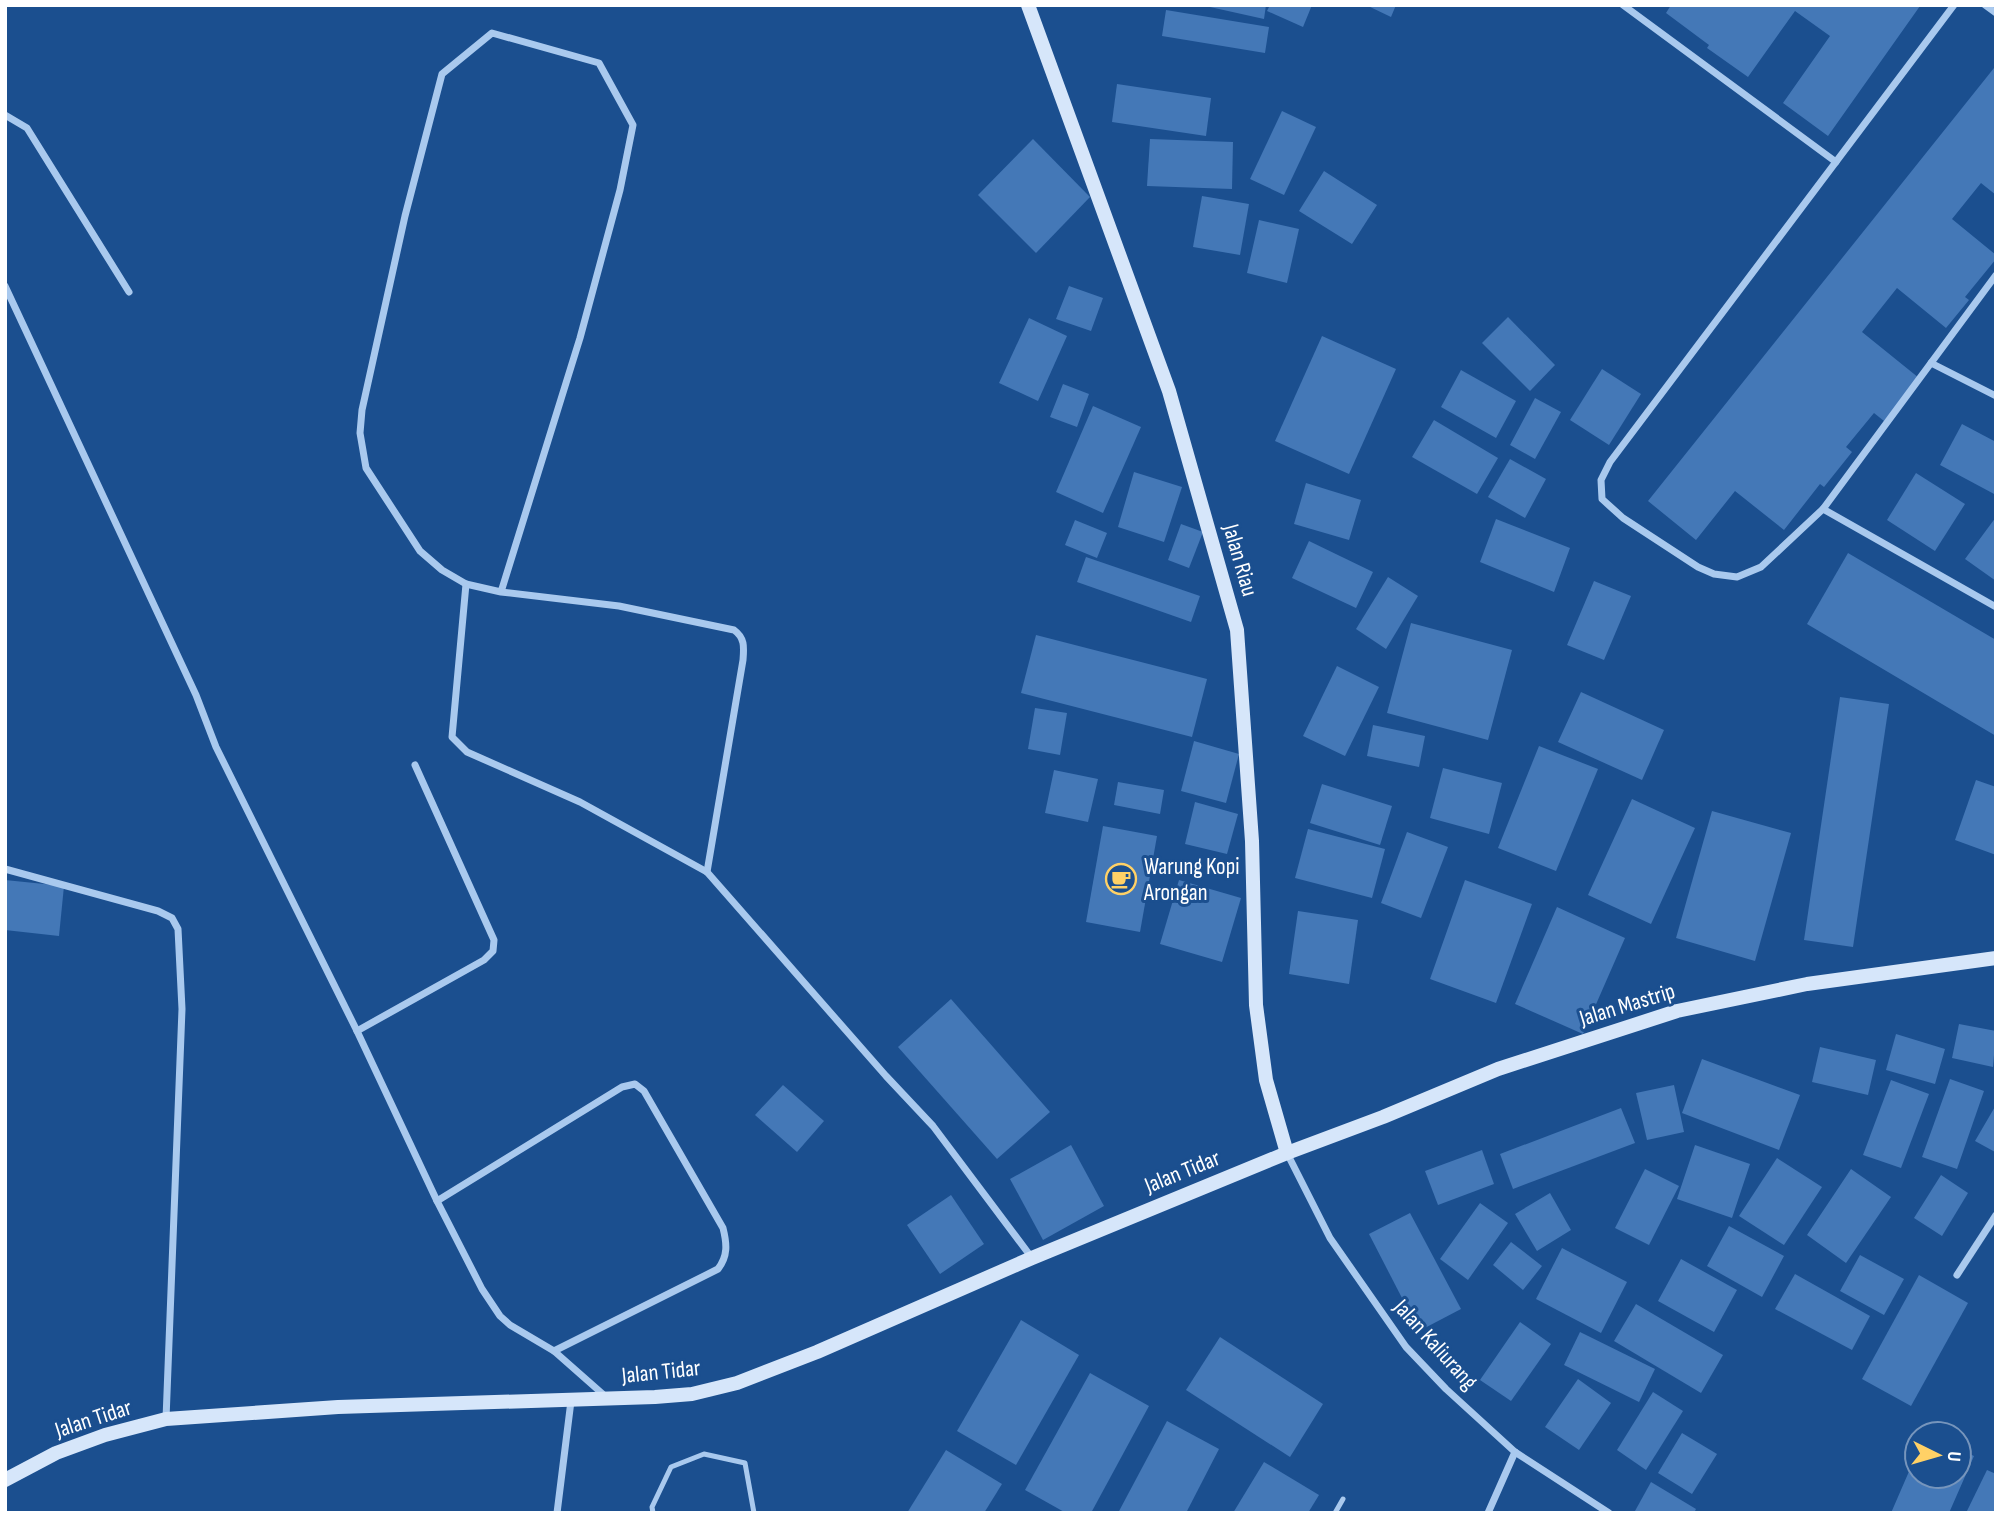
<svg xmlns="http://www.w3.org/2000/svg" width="2001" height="1518" font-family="'Sofia Sans Condensed',sans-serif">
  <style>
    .building { fill: #4478b7 }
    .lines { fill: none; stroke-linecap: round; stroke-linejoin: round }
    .service { stroke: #a9c9ee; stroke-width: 5 }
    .minor { stroke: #a9c9ee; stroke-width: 7 }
    .secondary { stroke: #d6e6fa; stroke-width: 14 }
    .labels { text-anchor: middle; stroke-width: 6; stroke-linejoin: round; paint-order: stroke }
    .street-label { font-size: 23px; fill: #fff; stroke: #1b4f8f }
    .poi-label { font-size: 23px; fill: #fff; stroke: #1b4f8f; text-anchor: start }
  </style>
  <rect width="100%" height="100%" fill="#1b4f8f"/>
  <g class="building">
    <polygon points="1201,5 1266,5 1264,19"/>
    <polygon points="1270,5 1312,5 1303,27 1267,11"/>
    <polygon points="1366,5 1396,5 1391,17"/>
    <polygon points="1671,5 1918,5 1920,6 1828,136 1783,103 1830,36 1795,11 1748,77 1707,48 1709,45 1666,13"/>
    <polygon points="1166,10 1269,27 1265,53 1162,36"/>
    <polygon points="1994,68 1996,195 1981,183 1952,219 1996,255 1996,259 1965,297 1969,300 1946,328 1897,288 1862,332 1919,378 1884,421 1874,413 1846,447 1852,452 1824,487 1820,484 1784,530 1735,491 1696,540 1648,501"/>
    <polygon points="1117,84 1211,98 1206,136 1112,122"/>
    <polygon points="1282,111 1316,127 1284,195 1250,179"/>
    <polygon points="1033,139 1090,197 1036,253 978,195"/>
    <polygon points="1150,139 1233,142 1232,189 1147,186"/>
    <polygon points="1324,171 1377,205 1352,244 1299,211"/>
    <polygon points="1202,196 1249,204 1240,255 1193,247"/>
    <polygon points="1259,220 1299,229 1287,283 1247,273"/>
    <polygon points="1069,286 1103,298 1091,331 1056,319"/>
    <polygon points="1508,317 1555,365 1530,391 1482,343"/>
    <polygon points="1029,318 1067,336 1038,401 999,383"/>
    <polygon points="1322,336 1396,369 1349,474 1275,441"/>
    <polygon points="1602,369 1641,394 1609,445 1570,420"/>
    <polygon points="1461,370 1516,401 1496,438 1441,407"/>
    <polygon points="1063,384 1089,394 1077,427 1050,417"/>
    <polygon points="1535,398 1561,412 1535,459 1510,445"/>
    <polygon points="1093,406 1141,427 1103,513 1056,492"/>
    <polygon points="1434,420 1498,458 1477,494 1412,457"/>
    <polygon points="1962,424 1996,442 1996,495 1940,465"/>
    <polygon points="1510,459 1546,479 1525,518 1488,497"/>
    <polygon points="1134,472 1182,487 1164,542 1118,527"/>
    <polygon points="1916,473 1965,504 1935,551 1887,520"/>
    <polygon points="1306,483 1361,500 1349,540 1294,524"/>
    <polygon points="1996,517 1996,581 1965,559"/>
    <polygon points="1496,519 1570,548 1554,592 1480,562"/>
    <polygon points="1075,520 1107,533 1097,558 1065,545"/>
    <polygon points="1181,524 1203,532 1189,568 1168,560"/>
    <polygon points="1309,541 1373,572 1356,608 1292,578"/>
    <polygon points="1848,553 1996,640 1996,736 1807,624"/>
    <polygon points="1086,557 1200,596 1191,622 1077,582"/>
    <polygon points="1388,577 1418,596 1386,649 1356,629"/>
    <polygon points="1594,581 1631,596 1604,660 1567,645"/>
    <polygon points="1411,623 1512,650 1488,740 1387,713"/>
    <polygon points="1036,635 1207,679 1192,737 1021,693"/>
    <polygon points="1337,666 1379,687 1345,756 1303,736"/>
    <polygon points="1581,692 1664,730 1642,780 1558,742"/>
    <polygon points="1840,697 1889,704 1853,947 1804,940"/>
    <polygon points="1035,708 1067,713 1060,755 1028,749"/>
    <polygon points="1373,725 1425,736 1419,767 1367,756"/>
    <polygon points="1194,741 1239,754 1226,803 1181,791"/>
    <polygon points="1539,746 1598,769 1556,871 1498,848"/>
    <polygon points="1443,768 1502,783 1489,834 1430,818"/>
    <polygon points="1054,770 1098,779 1088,822 1045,813"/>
    <polygon points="1976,780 1996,787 1996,855 1955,840"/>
    <polygon points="1118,782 1164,790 1160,814 1114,805"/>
    <polygon points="1322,784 1392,806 1380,845 1310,823"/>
    <polygon points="1632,799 1695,828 1651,924 1588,895"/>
    <polygon points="1195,802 1238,814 1227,854 1185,844"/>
    <polygon points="1712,811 1791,833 1755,961 1676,938"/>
    <polygon points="1103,826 1157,836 1140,932 1086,922"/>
    <polygon points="1308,829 1385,849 1372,898 1295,878"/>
    <polygon points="1407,832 1448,847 1421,918 1381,903"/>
    <polygon points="5,880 64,886 59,936 5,930"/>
    <polygon points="1179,880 1241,898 1222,962 1160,944"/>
    <polygon points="1465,880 1532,904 1496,1003 1430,979"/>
    <polygon points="1557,907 1625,938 1583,1034 1515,1004"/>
    <polygon points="1298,911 1358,920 1349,984 1289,974"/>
    <polygon points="951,999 1050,1112 997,1159 898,1047"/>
    <polygon points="1959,1024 1996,1031 1993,1067 1952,1058"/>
    <polygon points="1896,1034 1945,1049 1935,1084 1886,1070"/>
    <polygon points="1820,1047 1876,1060 1868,1095 1812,1082"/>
    <polygon points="1702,1059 1800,1095 1779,1150 1682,1113"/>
    <polygon points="1950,1079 1984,1091 1957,1169 1922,1157"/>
    <polygon points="1891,1080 1929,1094 1901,1168 1863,1155"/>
    <polygon points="783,1085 824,1121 797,1152 755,1115"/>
    <polygon points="1674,1085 1684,1132 1647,1140 1636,1093"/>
    <polygon points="1996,1105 1996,1151 1995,1152 1975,1141"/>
    <polygon points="1621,1108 1635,1143 1513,1189 1500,1154"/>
    <polygon points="1071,1145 1104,1206 1043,1240 1010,1179"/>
    <polygon points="1695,1145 1750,1164 1732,1218 1677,1199"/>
    <polygon points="1482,1150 1494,1184 1438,1205 1425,1171"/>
    <polygon points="1777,1158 1822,1187 1784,1245 1739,1216"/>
    <polygon points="1645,1169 1679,1186 1649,1245 1615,1228"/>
    <polygon points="1851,1169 1891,1197 1846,1263 1807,1235"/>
    <polygon points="1941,1175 1968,1193 1942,1236 1914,1218"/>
    <polygon points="1550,1193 1571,1230 1537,1251 1515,1214"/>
    <polygon points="951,1195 984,1244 940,1274 907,1225"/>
    <polygon points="1480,1203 1508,1223 1468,1280 1440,1259"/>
    <polygon points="1410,1213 1461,1309 1419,1331 1369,1234"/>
    <polygon points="1729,1226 1784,1256 1762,1297 1707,1266"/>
    <polygon points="1511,1242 1542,1266 1523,1290 1493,1265"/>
    <polygon points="1562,1248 1627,1282 1601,1333 1536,1299"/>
    <polygon points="1860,1255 1904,1279 1884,1315 1840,1291"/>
    <polygon points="1681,1259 1737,1290 1714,1332 1658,1301"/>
    <polygon points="1795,1274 1870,1316 1852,1350 1775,1309"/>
    <polygon points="1919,1275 1968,1303 1911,1406 1862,1379"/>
    <polygon points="1636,1304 1723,1355 1701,1393 1614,1341"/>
    <polygon points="1021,1320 1079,1355 1016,1465 957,1431"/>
    <polygon points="1520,1322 1551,1344 1511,1401 1480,1380"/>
    <polygon points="1580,1332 1655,1369 1639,1402 1564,1365"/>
    <polygon points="1220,1337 1323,1404 1290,1457 1186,1390"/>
    <polygon points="1090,1373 1149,1406 1091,1513 1066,1513 1025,1490"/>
    <polygon points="1578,1379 1611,1403 1579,1450 1545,1427"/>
    <polygon points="1653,1392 1683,1411 1646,1470 1617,1450"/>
    <polygon points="1167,1421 1219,1449 1186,1513 1118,1513"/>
    <polygon points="1682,1433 1717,1454 1692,1494 1658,1473"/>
    <polygon points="1959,1449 1974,1456 1949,1513 1891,1513 1917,1453 1917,1476 1959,1476"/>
    <polygon points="946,1450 1002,1484 984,1513 907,1513"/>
    <polygon points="1264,1462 1319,1495 1308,1513 1233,1513"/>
    <polygon points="1987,1470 1996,1474 1996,1513 1966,1513"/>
    <polygon points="1651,1482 1696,1509 1694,1513 1639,1513 1635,1511"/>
  </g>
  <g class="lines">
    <g class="service">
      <polyline points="653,1513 652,1507 671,1467 704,1454 745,1463 754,1513"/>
      <polyline points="1335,1513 1343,1499"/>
    </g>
    <g class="minor">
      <polyline points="1623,5 1836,162"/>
      <polyline points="1954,5 1610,462 1601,480 1602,499 1623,518 1698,567 1714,574 1737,577 1761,567 1823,509 1996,275"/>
      <polyline points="1985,5 1996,13"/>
      <polyline points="5,115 27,128 129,292"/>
      <polyline points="5,286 196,695 216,747 357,1031 437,1201 482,1289 500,1316 510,1325 554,1351 605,1396"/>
      <polyline points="1931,363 1996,396"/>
      <polyline points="1823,509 1996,607"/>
      <polyline points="466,584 452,737 467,752 580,802 707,872 886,1076 933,1126 1032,1258"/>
      <path d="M 501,592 L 580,338 L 620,190 L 633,125 L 599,63 L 492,33 L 442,74 L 405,216 L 362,410 L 360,433 L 366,468 L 420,551 L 442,570 L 466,584 L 501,592 L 619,606 L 734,630 C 745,638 744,647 743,660 L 707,872"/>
      <polyline points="5,869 158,911 172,918 178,929 182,1009 166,1419"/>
      <polyline points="357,1031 484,960 493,951 494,940 415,765"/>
      <polyline points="1287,1153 1330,1238 1406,1347 1446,1389 1515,1452 1609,1513"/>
      <path d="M 437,1201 L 622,1087 L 635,1084 L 644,1091 L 723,1228 C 727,1244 728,1256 718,1269 L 554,1351"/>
      <polyline points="1957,1275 1996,1215"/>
      <polyline points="557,1513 571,1401"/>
      <polyline points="1488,1513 1515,1452"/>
    </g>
    <g class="secondary">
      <polyline points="1028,5 1169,391 1237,630 1252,841 1256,1005 1266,1080 1287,1153"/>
      <polyline points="5,1480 56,1453 105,1435 166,1419 338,1407 655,1397 692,1394 737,1383 817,1352 1032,1258 1287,1153 1383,1117 1498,1069 1677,1011 1807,984 1996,958"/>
    </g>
  </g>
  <defs>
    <g id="cafe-ring" transform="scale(1.575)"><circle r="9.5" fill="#1b4f8f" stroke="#ffd166" stroke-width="1.5"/><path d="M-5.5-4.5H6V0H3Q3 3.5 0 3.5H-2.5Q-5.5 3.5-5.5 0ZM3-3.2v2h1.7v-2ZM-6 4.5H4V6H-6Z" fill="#ffd166"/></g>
  </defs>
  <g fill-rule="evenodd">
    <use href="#cafe-ring" x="1121" y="879"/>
  </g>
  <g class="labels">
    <g class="street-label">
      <text transform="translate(1241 560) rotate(74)" y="8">Jalan Riau</text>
      <text transform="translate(1627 1004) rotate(-17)" y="8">Jalan Mastrip</text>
      <text transform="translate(1182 1171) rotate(-22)" y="8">Jalan Tidar</text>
      <text transform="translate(1436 1344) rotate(48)" y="8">Jalan Kaliurang</text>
      <text transform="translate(661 1371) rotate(-6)" y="8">Jalan Tidar</text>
      <text transform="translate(93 1418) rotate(-18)" y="8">Jalan Tidar</text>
    </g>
    <g class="poi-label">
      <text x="1144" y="874">Warung Kopi<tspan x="1144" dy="26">Arongan</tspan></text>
    </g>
  </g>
  <rect width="2001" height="1518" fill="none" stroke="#ffffff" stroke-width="14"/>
  <g transform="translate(1938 1455) rotate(95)"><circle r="33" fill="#1b4f8f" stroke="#7695bc" stroke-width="2"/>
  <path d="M0-5L12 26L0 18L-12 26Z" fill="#ffd166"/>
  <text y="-10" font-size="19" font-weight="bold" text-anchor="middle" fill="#ffffff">U</text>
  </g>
</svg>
